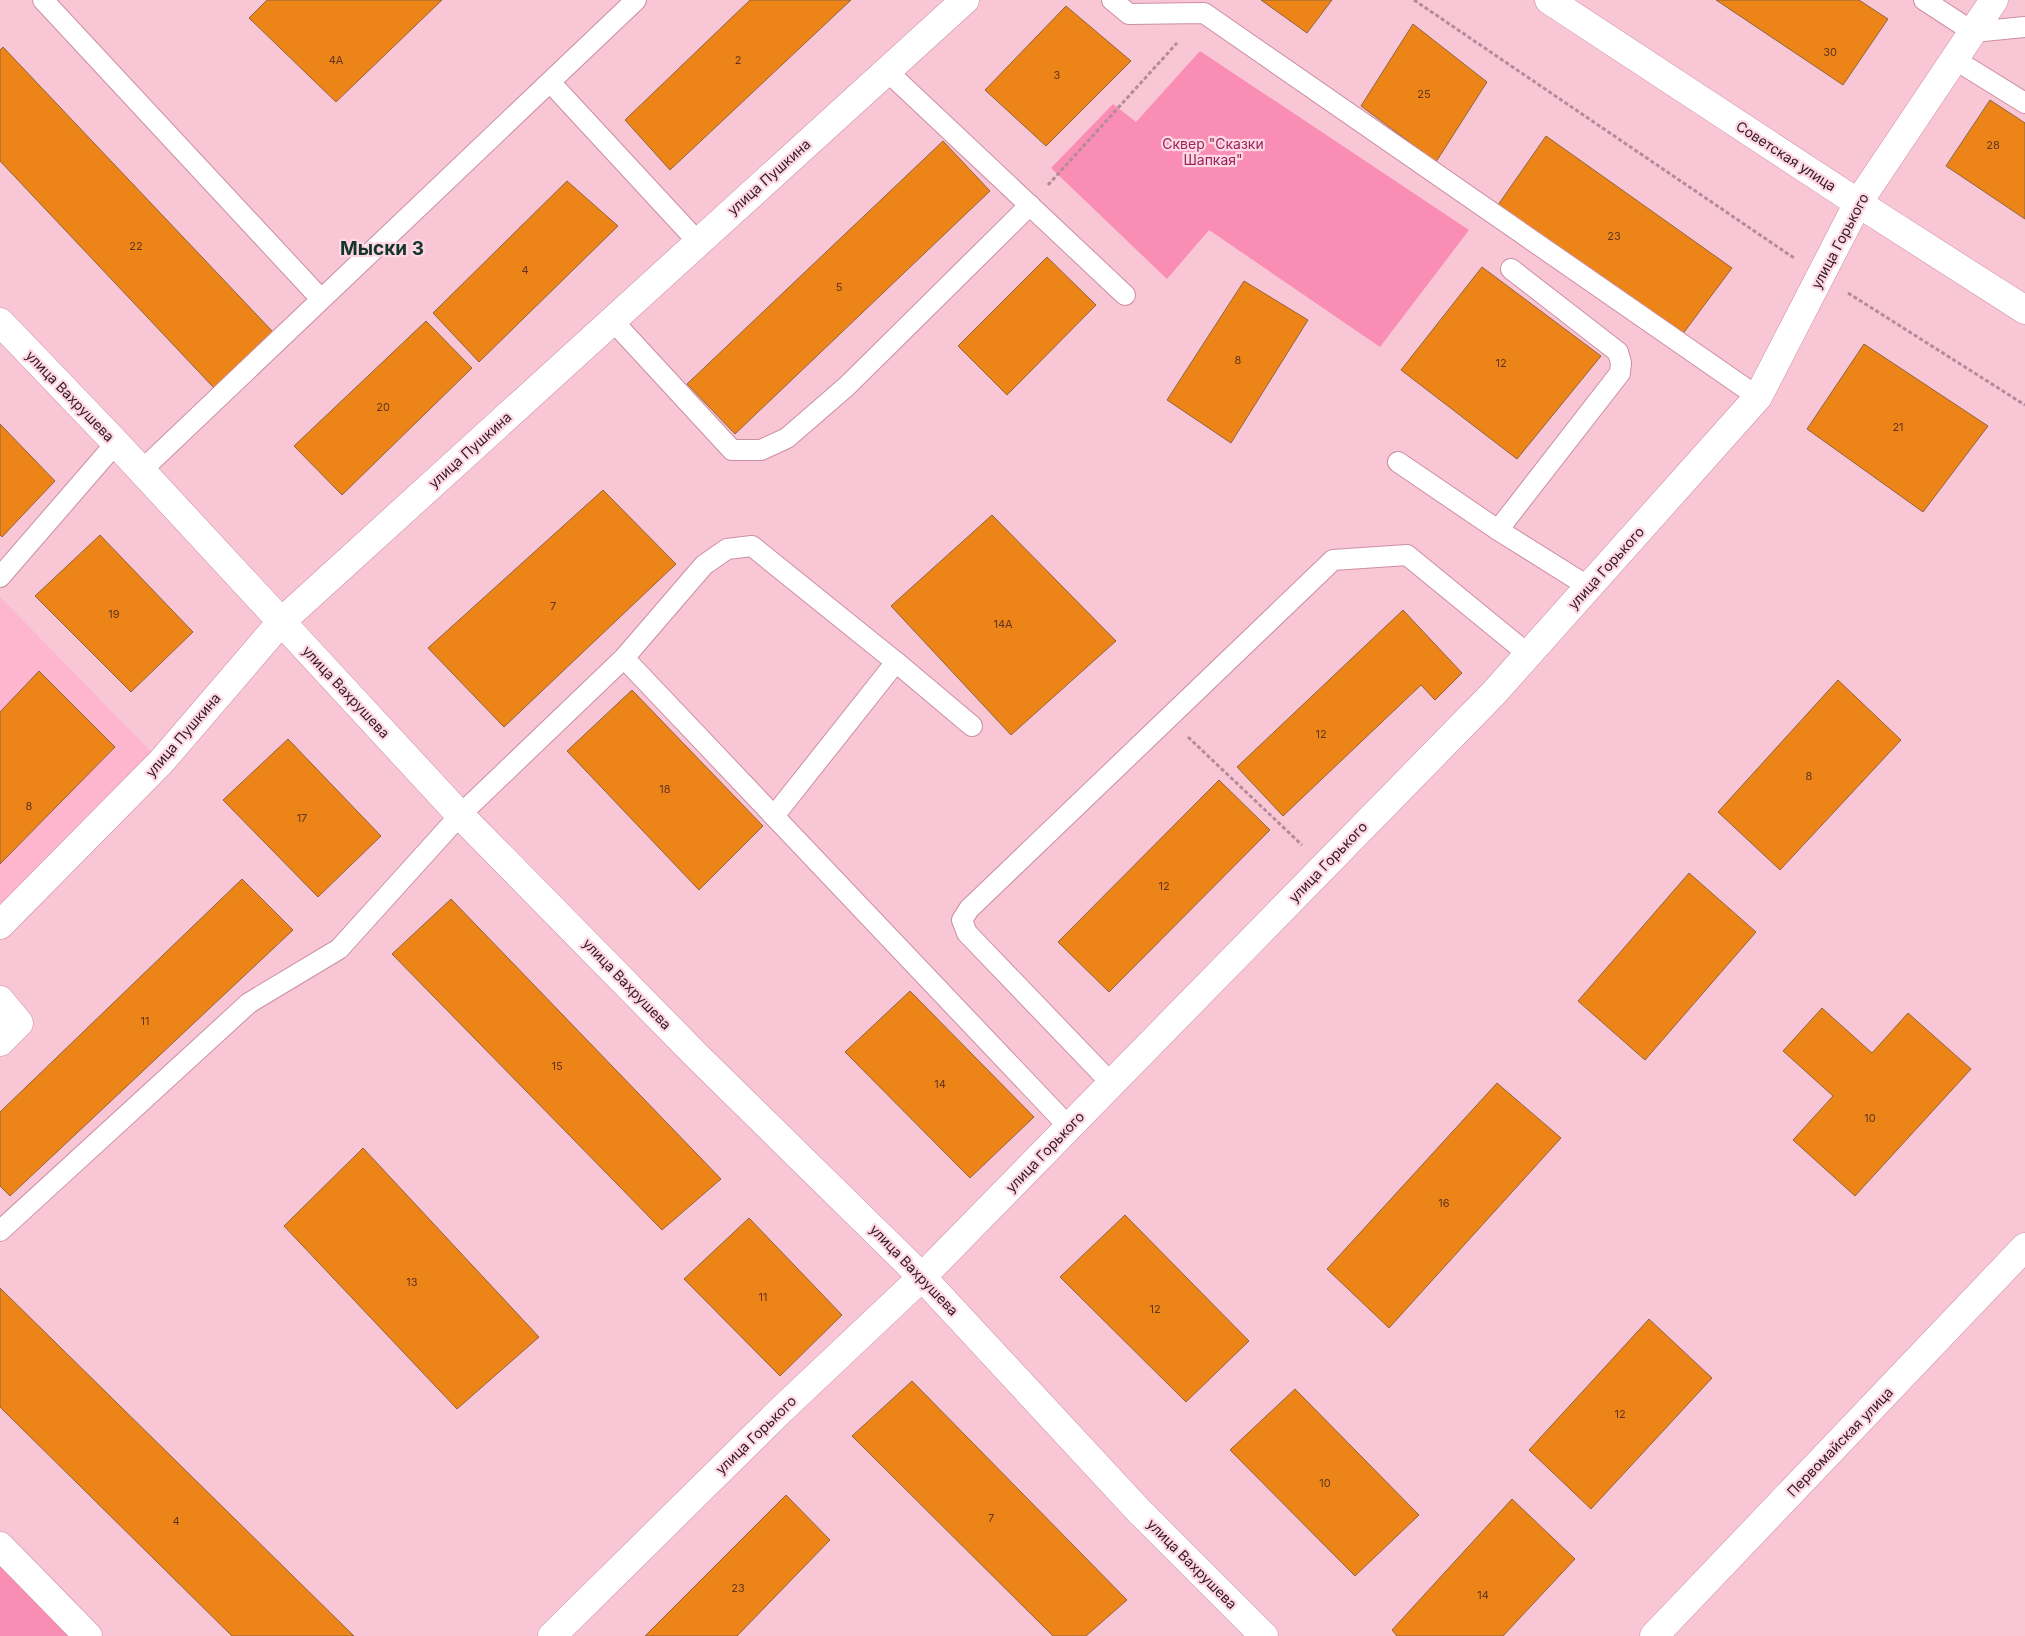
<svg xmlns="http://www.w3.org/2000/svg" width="2025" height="1636" font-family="Inter,sans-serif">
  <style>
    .built { fill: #fdb6cd }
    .green { fill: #fa8db4 }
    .building { fill: #ec8418; stroke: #916441 }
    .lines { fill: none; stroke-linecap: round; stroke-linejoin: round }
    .lane-casing { stroke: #cb8fa2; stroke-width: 22 }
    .street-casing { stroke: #cb8fa2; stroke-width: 29 }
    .path { stroke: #b48b98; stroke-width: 3; stroke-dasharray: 4 2.5; stroke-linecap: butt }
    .lane { stroke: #fff; stroke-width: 20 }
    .street { stroke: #fff; stroke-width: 28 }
    .labels { text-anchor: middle; stroke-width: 4.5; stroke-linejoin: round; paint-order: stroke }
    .number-label { font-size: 11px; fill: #603420 }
    .park-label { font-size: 14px; fill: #962457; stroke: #fed7e3 }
    .street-label { font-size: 14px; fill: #311a22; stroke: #fed7e3 }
    .district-label { font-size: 19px; font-weight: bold; fill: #14342e; stroke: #fed7e3 }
  </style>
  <rect width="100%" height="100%" fill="#f9c6d6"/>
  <polygon class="built" points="0,597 161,762 0,925"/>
  <g class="green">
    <polygon points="1200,51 1469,230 1380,347 1209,230 1167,279 1051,168 1113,104 1136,122"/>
    <polygon points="0,1546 88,1636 0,1636"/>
  </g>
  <g class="building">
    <polygon points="267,0 442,0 336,102 249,18"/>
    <polygon points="750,0 851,0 670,170 625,120"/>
    <polygon points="1261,0 1332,0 1307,33"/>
    <polygon points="1716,0 1859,0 1888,19 1843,85"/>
    <polygon points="1066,6 1131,61 1046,146 985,90"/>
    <polygon points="1413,24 1487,82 1436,162 1361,106"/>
    <polygon points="3,47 273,332 214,388 0,161 0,50"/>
    <polygon points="1990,100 2025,123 2025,219 1946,166"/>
    <polygon points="1546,136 1732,268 1679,339 1498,205"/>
    <polygon points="943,141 990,191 735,434 687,384"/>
    <polygon points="567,181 618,226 479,362 433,313"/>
    <polygon points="1047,257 1096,305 1007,395 958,346"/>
    <polygon points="1482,267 1601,356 1517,459 1401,370"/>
    <polygon points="1244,281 1308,320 1231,443 1167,400"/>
    <polygon points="426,321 472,368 342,495 294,446"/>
    <polygon points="1864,344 1988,426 1923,512 1807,429"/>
    <polygon points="0,424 55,481 2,537 0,535"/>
    <polygon points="603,490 676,564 504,727 428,648"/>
    <polygon points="992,515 1116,641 1011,735 891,606"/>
    <polygon points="100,535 193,632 131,692 35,596"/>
    <polygon points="1403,610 1462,673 1435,700 1421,685 1283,816 1237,767"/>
    <polygon points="39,671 115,747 0,864 0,712"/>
    <polygon points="1838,680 1901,740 1780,870 1718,812"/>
    <polygon points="632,690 763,826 699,890 567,751"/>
    <polygon points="288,739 381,836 318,897 223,800"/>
    <polygon points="1219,780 1270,830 1109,992 1058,942"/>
    <polygon points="1689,873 1756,932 1645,1060 1578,1001"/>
    <polygon points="242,879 293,930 10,1196 0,1186 0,1112"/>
    <polygon points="451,899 721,1179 662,1230 392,954"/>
    <polygon points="910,991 1034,1117 970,1178 845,1052"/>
    <polygon points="1822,1008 1872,1053 1908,1013 1971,1069 1855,1196 1793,1140 1833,1096 1783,1051"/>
    <polygon points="1497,1083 1561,1138 1389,1328 1327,1269"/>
    <polygon points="363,1148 539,1337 457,1409 284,1226"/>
    <polygon points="1125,1215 1249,1341 1186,1402 1060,1277"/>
    <polygon points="749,1218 842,1315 780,1376 684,1279"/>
    <polygon points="0,1288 354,1636 232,1636 0,1407"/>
    <polygon points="1649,1319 1712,1378 1591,1509 1529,1450"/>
    <polygon points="912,1381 1127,1600 1086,1636 1053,1636 852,1436"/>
    <polygon points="1295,1389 1419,1515 1355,1576 1230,1450"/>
    <polygon points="786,1495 830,1540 737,1636 645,1636"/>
    <polygon points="1512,1499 1575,1559 1503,1636 1397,1636 1392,1630"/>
  </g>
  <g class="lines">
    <g class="lane-casing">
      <g id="lane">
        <polyline points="43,0 321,299"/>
        <polyline points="1112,0 1129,14 1204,13 1758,397"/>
        <polyline points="1924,0 1973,32 2025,27"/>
        <polyline points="1954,59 2025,103"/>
        <polyline points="887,71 1125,295"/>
        <polyline points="550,82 698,242"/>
        <polyline points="612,320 732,450 761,450 787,438 847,386 1030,205"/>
        <polyline points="1398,462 1498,530 1589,587"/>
        <polyline points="141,471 636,0"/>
        <polyline points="1498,530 1620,373 1621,363 1618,352 1511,269"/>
        <polyline points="0,577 116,443"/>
        <polyline points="624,658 704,565 727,549 752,546 896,662"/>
        <polyline points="774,816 896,662 972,726"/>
        <polyline points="1111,1083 967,933 962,920 969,909 1333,560 1407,555 1528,654"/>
        <polyline points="0,1231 249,1003 339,949 460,815 624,658 1069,1127"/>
      </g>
    </g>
    <g class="street-casing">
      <g id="street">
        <polyline points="1549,0 1858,203 2025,310"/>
        <polyline points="0,322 116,443 460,815 697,1056 922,1277 1139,1511 1264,1636"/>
        <polyline points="0,925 161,762 281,622 965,0"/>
        <polyline points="0,1000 19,1023 0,1042"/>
        <polyline points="0,1546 88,1636"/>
        <polyline points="552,1636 779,1412 922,1277 1493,694 1758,397 1858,203 1994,0"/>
        <polyline points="1654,1636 2025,1247"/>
      </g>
    </g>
    <g class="path">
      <polyline points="1414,0 1794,258"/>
      <polyline points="1048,185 1177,43"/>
      <polyline points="1848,293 2025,405"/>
      <polyline points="1188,737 1302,845"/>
    </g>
    <use href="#lane" class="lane"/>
    <use href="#street" class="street"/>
  </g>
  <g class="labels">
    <g class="number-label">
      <text x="1830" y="56">30</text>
      <text x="336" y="64">4А</text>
      <text x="738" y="64">2</text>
      <text x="1057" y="79">3</text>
      <text x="1424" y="98">25</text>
      <text x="1993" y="149">28</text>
      <text x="1614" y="240">23</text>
      <text x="136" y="250">22</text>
      <text x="525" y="274">4</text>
      <text x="839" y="291">5</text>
      <text x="1238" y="364">8</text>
      <text x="1501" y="367">12</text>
      <text x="383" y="411">20</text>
      <text x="1898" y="431">21</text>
      <text x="553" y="610">7</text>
      <text x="114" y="618">19</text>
      <text x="1003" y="628">14А</text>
      <text x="1321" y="738">12</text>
      <text x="1809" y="780">8</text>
      <text x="665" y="793">18</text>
      <text x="29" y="810">8</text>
      <text x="302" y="822">17</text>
      <text x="1164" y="890">12</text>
      <text x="145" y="1025">11</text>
      <text x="557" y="1070">15</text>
      <text x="940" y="1088">14</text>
      <text x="1870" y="1122">10</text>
      <text x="1444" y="1207">16</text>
      <text x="412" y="1286">13</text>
      <text x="763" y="1301">11</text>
      <text x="1155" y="1313">12</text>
      <text x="1620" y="1418">12</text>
      <text x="1325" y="1487">10</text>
      <text x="991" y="1522">7</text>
      <text x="176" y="1525">4</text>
      <text x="738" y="1592">23</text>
      <text x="1483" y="1599">14</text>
    </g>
    <g class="park-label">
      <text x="1213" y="149">Сквер "Сказки<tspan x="1213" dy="16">Шапкая"</tspan></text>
    </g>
    <g class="street-label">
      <text transform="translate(1786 156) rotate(33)" y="5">Советская улица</text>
      <text transform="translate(769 177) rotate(-42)" y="5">улица Пушкина</text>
      <text transform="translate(1840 241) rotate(-62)" y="5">улица Горького</text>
      <text transform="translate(70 396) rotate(46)" y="5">улица Вахрушева</text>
      <text transform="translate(470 450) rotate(-42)" y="5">улица Пушкина</text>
      <text transform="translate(1606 568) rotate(-48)" y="5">улица Горького</text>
      <text transform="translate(346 692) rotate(47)" y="5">улица Вахрушева</text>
      <text transform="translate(183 735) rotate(-49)" y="5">улица Пушкина</text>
      <text transform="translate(1328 862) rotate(-46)" y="5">улица Горького</text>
      <text transform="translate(627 984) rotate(46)" y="5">улица Вахрушева</text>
      <text transform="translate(1045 1152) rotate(-46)" y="5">улица Горького</text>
      <text transform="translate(914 1270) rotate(46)" y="5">улица Вахрушева</text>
      <text transform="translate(756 1435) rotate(-44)" y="5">улица Горького</text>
      <text transform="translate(1840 1442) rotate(-46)" y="5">Первомайская улица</text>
      <text transform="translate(1192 1564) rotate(45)" y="5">улица Вахрушева</text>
    </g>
    <g class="district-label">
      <text x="382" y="255">Мыски 3</text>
    </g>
  </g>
</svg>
